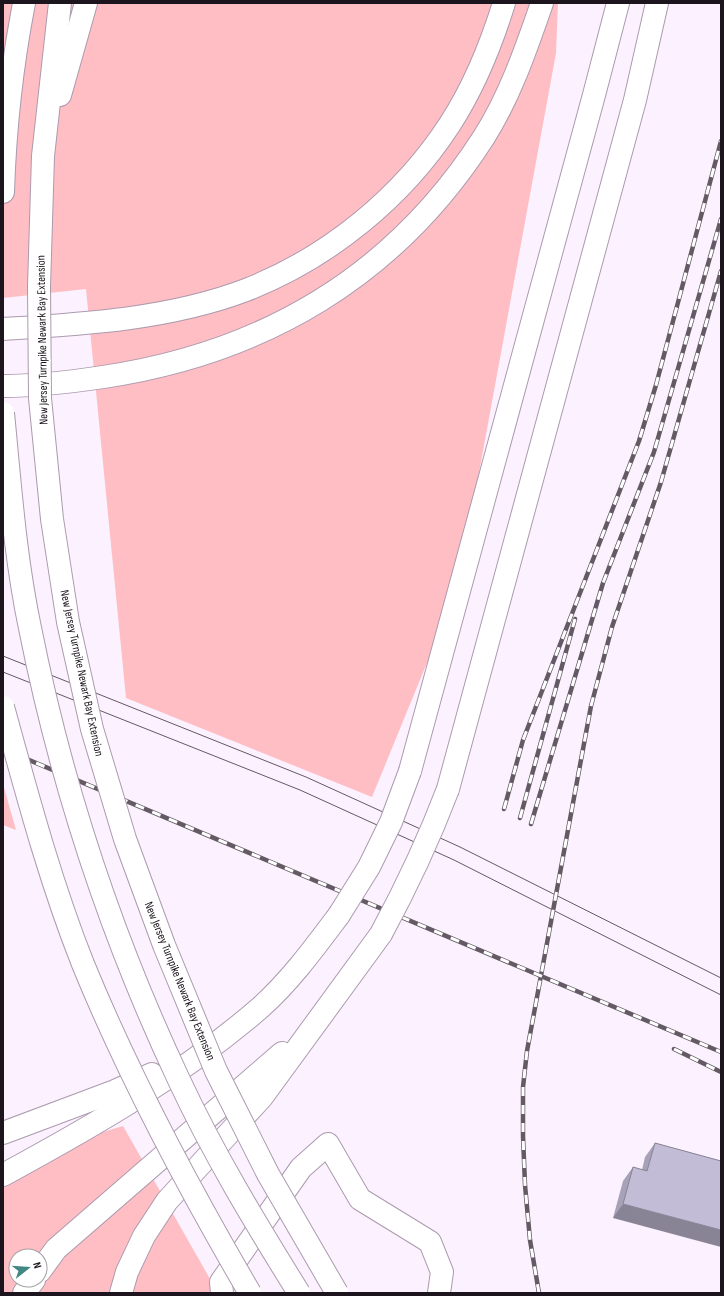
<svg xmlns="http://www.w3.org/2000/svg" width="724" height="1296" font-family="'Sofia Sans Condensed',sans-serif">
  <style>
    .green { fill: #febec3; fill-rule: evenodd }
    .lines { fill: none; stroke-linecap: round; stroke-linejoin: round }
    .minor-casing { stroke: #ac9aaf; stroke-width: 24 }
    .highway-casing { stroke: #ac9aaf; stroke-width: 24 }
    .minor { stroke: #fff; stroke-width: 22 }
    .highway { stroke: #fff; stroke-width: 22 }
    .tram { stroke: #635a64; stroke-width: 1 }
    .rail-casing { stroke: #635a64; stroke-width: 4.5 }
    .rail { stroke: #fff; stroke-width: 3; stroke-dasharray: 9; stroke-linecap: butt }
    .highway-bridge-casing { stroke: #ac9aaf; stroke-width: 24; stroke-linecap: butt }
    .highway-bridge { stroke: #fff; stroke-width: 22 }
    .wall { fill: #a7a2b8 }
    .shaded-wall { fill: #888496 }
    .building { fill: #c2bcd6; stroke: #888496 }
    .labels { text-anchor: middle; stroke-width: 4; stroke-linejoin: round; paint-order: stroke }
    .street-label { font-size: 12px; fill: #1c151d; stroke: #fff }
  </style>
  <rect width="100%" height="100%" fill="#fcf1fe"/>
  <g class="green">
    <polygon points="3,3 558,3 556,53 458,587 372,797 126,698 86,289 3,298"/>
    <polygon points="3,784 16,830 3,825"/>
    <path d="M 123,1126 L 218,1293 L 3,1293 L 3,1162 ZM 16,1256 L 40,1256 L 40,1280 L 16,1280 Z"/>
  </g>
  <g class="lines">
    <g class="minor-casing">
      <polyline id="minor" points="222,1293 221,1282 301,1168 328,1144 360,1199 430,1242 442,1272 439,1293"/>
    </g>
    <g class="highway-casing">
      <g id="highway">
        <polyline points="60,95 86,3"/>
        <path d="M 3,192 C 5,129 12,65 24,3"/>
        <polyline points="39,287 43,156 60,3"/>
        <path d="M 3,329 C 84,324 170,319 246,290 C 328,258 402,198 450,124 C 474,87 491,45 504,3"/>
        <path d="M 3,386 C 36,386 70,382 103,377 C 264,353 395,276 484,137 C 510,96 526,49 542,3"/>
        <polyline points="410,771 594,95 618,3"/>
        <polyline points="448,789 635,100 657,3"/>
        <polyline points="3,1133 115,1091 152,1074"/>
        <path d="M 3,1175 C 93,1126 183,1075 261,1007 C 291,980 315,947 339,915"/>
        <polyline points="40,1271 56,1249 282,1053"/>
        <polyline points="24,1293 34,1280"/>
        <polyline points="121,1293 127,1272 144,1236 167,1201 262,1097 381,934"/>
      </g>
    </g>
    <use href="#minor" class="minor"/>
    <use href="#highway" class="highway"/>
    <g class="tram">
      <polyline points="3,656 306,777 460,847 721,978"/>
      <polyline points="3,672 300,790 454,860 721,995"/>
    </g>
    <g class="rail-casing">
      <g id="rail">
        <polyline points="3,749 721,1052"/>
        <polyline points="504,809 523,740 639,441 656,385 721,141"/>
        <polyline points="520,818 575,619"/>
        <polyline points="531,824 603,583 654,452 721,219"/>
        <polyline points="674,1049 721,1072"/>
        <polyline points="539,1293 530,1240 525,1185 523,1136 523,1087 527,1051 591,706 612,627 661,482 721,271"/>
      </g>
    </g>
    <use href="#rail" class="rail"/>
    <g class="highway-bridge-casing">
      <g id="highway-bridge">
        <polyline points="39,287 40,398 52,519 68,622 92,729 125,839 164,945 216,1071 268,1174 337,1293"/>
        <path d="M 3,413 C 10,484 15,557 30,628 C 61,783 111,936 179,1080 C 213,1153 256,1224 299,1293"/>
        <path d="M 3,707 C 27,794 50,881 83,964 C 130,1079 188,1187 250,1293"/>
        <polyline points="339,915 369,867 391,822 410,771"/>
        <path d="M 381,934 C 407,886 429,839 448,789"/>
      </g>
    </g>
    <use href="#highway-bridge" class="highway-bridge"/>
  </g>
  <polygon class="wall" points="655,1143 721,1161 613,1218 623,1181 633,1167 642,1170 645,1157"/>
  <polygon class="shaded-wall" points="623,1204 721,1230 721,1247 613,1218"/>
  <polygon class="building" points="655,1143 721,1161 721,1230 623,1204 633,1167 647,1171"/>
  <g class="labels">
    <g class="street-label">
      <text transform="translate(42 340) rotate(-91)" y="4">New Jersey Turnpike Newark Bay Extension</text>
      <text transform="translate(82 673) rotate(78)" y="4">New Jersey Turnpike Newark Bay Extension</text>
      <text transform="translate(180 981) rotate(68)" y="4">New Jersey Turnpike Newark Bay Extension</text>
    </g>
  </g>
  <rect width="724" height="1296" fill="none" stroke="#1c151d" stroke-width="8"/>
  <g transform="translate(28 1268) rotate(73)"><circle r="19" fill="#ffffff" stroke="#a4a1a5"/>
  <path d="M0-3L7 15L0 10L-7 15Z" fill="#418884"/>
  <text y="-6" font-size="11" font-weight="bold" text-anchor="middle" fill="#1c151d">N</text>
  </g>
</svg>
